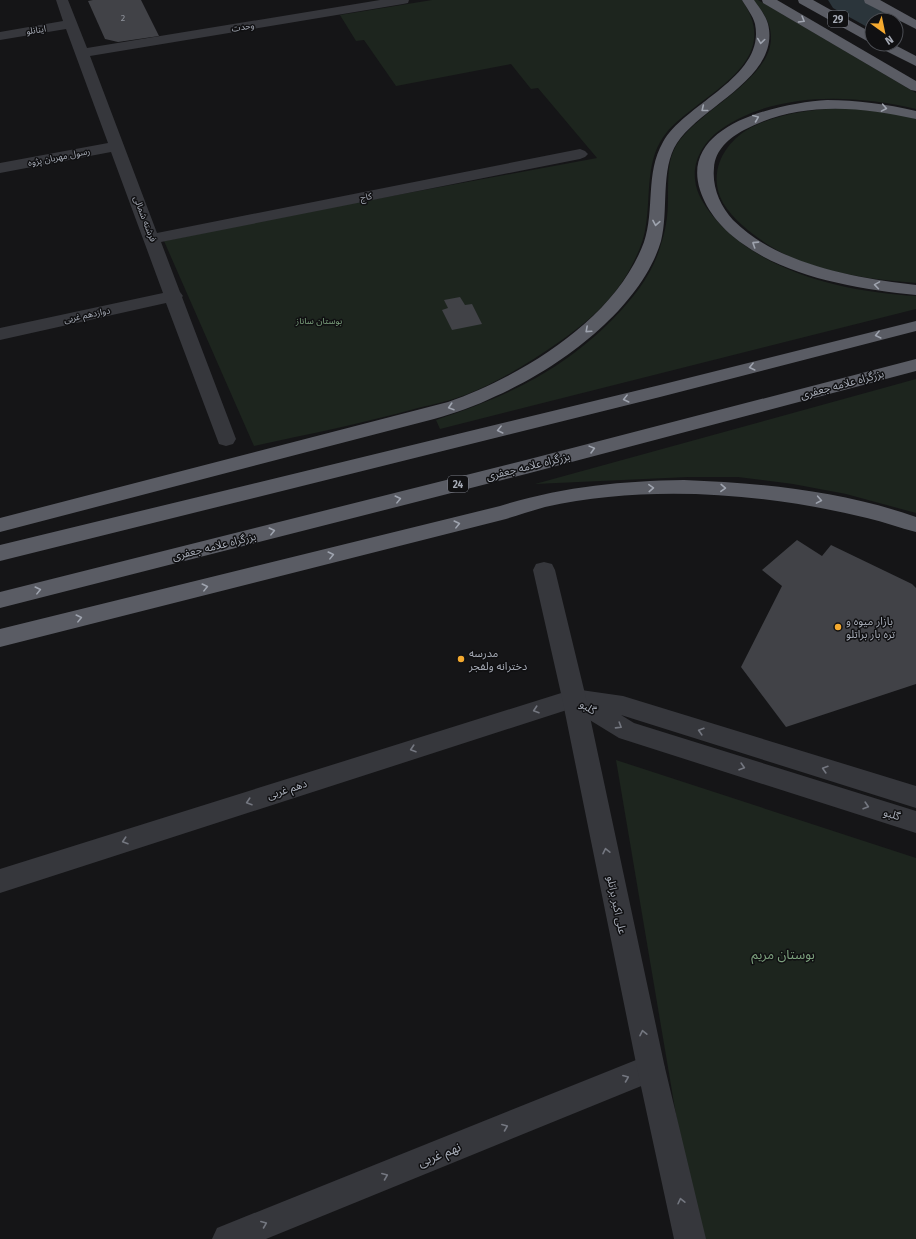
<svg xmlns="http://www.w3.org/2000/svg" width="916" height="1239" font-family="'Fira Sans','Noto Sans Arabic',sans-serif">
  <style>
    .green { fill: #1d251e }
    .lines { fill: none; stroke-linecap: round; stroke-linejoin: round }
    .river { fill: #2b353b; fill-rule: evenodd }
    .building { fill: #414247 }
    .minor { fill: #36373c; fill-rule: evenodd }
    .tertiary { fill: #36373c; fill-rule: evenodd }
    .trunk { fill: #5a5c64; fill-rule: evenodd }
    .oneway { stroke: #9fa4af }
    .oneway2 { stroke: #747780 }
    .poi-dot { fill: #f4a92f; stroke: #101012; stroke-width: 1.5 }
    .labels { text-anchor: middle; stroke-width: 3; stroke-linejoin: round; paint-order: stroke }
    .number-label { font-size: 9px; fill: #8e929b }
    .far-street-label { font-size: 9px; fill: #a7acb7; stroke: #101012 }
    .far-park-label { font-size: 9px; fill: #7da27e; stroke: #101012 }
    .shield { fill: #101012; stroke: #7a7d86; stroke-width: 1 }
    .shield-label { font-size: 10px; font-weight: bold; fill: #a7acb7 }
    .street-label { font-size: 11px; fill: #a7acb7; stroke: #101012 }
    .poi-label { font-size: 11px; fill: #a7acb7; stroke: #101012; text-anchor: start }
    .near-park-label { font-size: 13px; fill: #7da27e; stroke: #101012 }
    .near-street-label { font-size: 13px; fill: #a7acb7; stroke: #101012 }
  </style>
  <rect width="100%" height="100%" fill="#151517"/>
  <g class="green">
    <path d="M 432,0 L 742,0 C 786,64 701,93 667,132 C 645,158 651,193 646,225 C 644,240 638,254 631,267 C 615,298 588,322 559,342 C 530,362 499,382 465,395 C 450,401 434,404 418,408 C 364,423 309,434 254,446 L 164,241 L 354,203 L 597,158 L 538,88 L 531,89 L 511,64 L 396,86 L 364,40 L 356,41 L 340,15 Z"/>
    <path d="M 753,0 L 758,0 L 916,93 L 916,109 C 853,94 775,91 720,130 C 705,141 693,159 695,179 C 696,195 707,209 717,221 C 765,274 847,292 916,296 L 916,309 L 440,429 L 436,420 C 507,396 559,373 613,319 C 634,297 653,274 661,244 C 664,235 666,226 667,217 C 670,195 664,166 676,146 C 703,101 814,65 753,0 Z"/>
    <path d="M 849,108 L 877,110 L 916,118 L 916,283 C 868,279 811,272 770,246 C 753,235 734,221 723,203 C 706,172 725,140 754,126 C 784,112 816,109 849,108 Z"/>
    <polygon points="916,379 916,513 846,494 793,484 738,477 688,477 535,484"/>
    <polygon points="616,760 916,858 916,1239 697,1239"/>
  </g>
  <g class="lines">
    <polygon class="river" points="828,0 872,0 895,12 900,20 896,26 896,20 872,20 872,28 869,28 833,8"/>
  </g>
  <g class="building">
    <polygon points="93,0 141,0 159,36 118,42 105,39 88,1"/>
    <polygon points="460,297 465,305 472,304 482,324 452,330 442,310 448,308 444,300"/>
    <polygon points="797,540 822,556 831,545 912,584 916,588 916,684 786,727 741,667 782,586 762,570"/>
  </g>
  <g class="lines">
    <g class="minor">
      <polygon points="56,0 68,0 87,48 380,0 409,0 408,3 403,4 90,56 157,233 580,149 585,151 588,154 585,157 580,159 161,242 180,292 183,296 182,297 236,439 233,444 226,446 219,444 166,303 0,340 0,328 163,293 111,152 0,173 0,163 108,143 66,29 0,40 0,32 63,21"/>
      <polygon points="574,689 623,696 916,786 916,808 621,715 634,723 916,811 916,833 619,738 575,711 573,708 0,893 0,869"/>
      <polygon points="651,1054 661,1058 665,1068 661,1078 266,1239 212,1239 217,1228"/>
    </g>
    <polygon class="tertiary" points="544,562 552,564 555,570 586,698 665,1068 706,1239 674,1239 637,1068 562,698 533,570 536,564"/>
    <g class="trunk">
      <path d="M 742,0 L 754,0 C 759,7 766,16 768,24 C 781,77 701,106 677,143 C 660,169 669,211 661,241 C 641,309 558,369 496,396 C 476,406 455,413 434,419 L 0,532 L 0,518 L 448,402 C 522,376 616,319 644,242 C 655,210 645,173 663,142 C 685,103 766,77 755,24 C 753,16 746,7 742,0 Z"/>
      <polygon points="762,0 777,0 916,81 916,91 911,90 763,3"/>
      <polygon points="798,0 813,0 872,33 872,42 867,41 799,3"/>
      <polygon points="864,0 880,0 916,20 916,29 865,3"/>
      <polygon points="876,44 893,44 916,56 916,66 878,47"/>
      <path d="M 827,100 C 857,100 886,104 916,111 L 916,119 C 859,106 798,101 744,130 C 729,138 715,150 714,168 C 712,187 720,206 733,220 C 778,265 856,278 916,285 L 916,295 C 859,289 790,278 743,244 C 724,231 707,212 700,190 C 679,124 780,103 827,100 Z"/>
      <polygon points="916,321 916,331 660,397 0,561 0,545 660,385"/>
      <polygon points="916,359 916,371 526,474 0,608 0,592 526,460"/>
      <path d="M 684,480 C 762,483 842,491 916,517 L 916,532 C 900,528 884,522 867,518 C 765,493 648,484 545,507 C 531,511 516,516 502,520 L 0,647 L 0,629 L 500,506 C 561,487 620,481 684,480 Z"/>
    </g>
  </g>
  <defs><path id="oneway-chevron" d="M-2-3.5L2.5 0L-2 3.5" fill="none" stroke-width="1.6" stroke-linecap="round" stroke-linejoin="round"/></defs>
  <g class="oneway">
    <use href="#oneway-chevron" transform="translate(802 20) rotate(30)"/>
    <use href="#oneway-chevron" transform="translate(761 41) rotate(98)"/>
    <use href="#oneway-chevron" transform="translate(884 108) rotate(10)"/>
    <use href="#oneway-chevron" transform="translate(704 109) rotate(141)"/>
    <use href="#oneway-chevron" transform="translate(756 118) rotate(-22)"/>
    <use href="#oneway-chevron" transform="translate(656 223) rotate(100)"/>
    <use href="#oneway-chevron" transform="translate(755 244) rotate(-147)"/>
    <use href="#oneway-chevron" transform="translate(877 285) rotate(-171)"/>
    <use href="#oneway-chevron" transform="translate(588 330) rotate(138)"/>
    <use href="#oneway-chevron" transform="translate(878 335) rotate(166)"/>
    <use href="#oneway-chevron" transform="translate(752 367) rotate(166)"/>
    <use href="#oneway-chevron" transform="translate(626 399) rotate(166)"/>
    <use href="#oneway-chevron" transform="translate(451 407) rotate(162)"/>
    <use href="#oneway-chevron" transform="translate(500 430) rotate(166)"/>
    <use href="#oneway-chevron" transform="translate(592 449) rotate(-15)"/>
    <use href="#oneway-chevron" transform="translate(651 488) rotate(-3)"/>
    <use href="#oneway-chevron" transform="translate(723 488) rotate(2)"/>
    <use href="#oneway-chevron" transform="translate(398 499) rotate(-14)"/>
    <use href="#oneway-chevron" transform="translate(819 500) rotate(10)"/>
    <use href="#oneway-chevron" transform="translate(457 524) rotate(-14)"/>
    <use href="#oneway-chevron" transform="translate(272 531) rotate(-14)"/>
    <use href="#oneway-chevron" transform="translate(331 555) rotate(-14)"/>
    <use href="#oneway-chevron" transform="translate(205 587) rotate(-14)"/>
    <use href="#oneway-chevron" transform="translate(38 590) rotate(-14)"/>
    <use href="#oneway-chevron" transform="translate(79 618) rotate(-14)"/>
  </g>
  <g class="oneway2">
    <use href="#oneway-chevron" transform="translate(536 710) rotate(162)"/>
    <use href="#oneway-chevron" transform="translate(619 726) rotate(32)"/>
    <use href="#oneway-chevron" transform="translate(701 731) rotate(-163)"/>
    <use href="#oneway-chevron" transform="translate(413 749) rotate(162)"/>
    <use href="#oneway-chevron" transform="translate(742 767) rotate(17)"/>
    <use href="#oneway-chevron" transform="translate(825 769) rotate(-163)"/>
    <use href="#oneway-chevron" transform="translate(249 802) rotate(162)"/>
    <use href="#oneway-chevron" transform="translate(866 806) rotate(17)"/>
    <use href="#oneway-chevron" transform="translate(125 841) rotate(162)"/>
    <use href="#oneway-chevron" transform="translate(606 851) rotate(-102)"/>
    <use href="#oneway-chevron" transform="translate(643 1033) rotate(-102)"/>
    <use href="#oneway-chevron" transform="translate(626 1078) rotate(-22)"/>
    <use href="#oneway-chevron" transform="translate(505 1127) rotate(-22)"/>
    <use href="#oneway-chevron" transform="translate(385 1176) rotate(-22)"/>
    <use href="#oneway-chevron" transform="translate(681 1201) rotate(-103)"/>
    <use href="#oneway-chevron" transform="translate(264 1224) rotate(-22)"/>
  </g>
  <g class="poi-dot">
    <circle cx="838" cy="627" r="4"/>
    <circle cx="461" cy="659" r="4"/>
  </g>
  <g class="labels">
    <g class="number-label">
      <text x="123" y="21">2</text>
    </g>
    <g class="far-street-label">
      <text transform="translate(243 27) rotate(-9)" y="3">وحدت</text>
      <text transform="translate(36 30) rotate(-9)" y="3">اینانلو</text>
      <text transform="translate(59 157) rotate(-11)" y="3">رسول مهربان پژوه</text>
      <text transform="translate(366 197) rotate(-11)" y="3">کاج</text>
      <text transform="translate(145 219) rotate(69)" y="3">فرشته شمالی</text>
      <text transform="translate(87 315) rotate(-12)" y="3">دوازدهم غربی</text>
    </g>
    <g class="far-park-label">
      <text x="319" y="324">بوستان ساناز</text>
    </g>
    <g class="shield">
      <rect x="828" y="11" width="20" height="16" rx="3"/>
      <rect x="448" y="476" width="20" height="16" rx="3"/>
    </g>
    <g class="shield-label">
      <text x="838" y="23">29</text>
      <text x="458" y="488">24</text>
    </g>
    <g class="street-label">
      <text transform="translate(842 384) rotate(-15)" y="4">بزرگراه علامه جعفری</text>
      <text transform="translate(528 466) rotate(-14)" y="4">بزرگراه علامه جعفری</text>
      <text transform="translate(214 546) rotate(-14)" y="4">بزرگراه علامه جعفری</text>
      <text transform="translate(588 707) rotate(32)" y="4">گلبو</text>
      <text transform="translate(287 789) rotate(-18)" y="4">دهم غربی</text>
      <text transform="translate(892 814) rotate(17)" y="4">گلبو</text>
      <text transform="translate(617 905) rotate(78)" y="4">علی اکبر براتلو</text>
    </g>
    <g class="poi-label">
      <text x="846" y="625">بازار میوه و<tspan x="846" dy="13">تره بار براتلو</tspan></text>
      <text x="469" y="657">مدرسه<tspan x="469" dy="13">دخترانه ولفجر</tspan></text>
    </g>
    <g class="near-park-label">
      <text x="783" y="959">بوستان مریم</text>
    </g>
    <g class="near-street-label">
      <text transform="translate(439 1154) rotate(-22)" y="5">نهم غربی</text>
    </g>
  </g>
  <g transform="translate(884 32) rotate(147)"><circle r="19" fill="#101012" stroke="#4c4e54"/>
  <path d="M0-3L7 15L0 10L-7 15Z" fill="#f4a92f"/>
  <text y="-6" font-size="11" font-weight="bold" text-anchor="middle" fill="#a7acb7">N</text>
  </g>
</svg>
